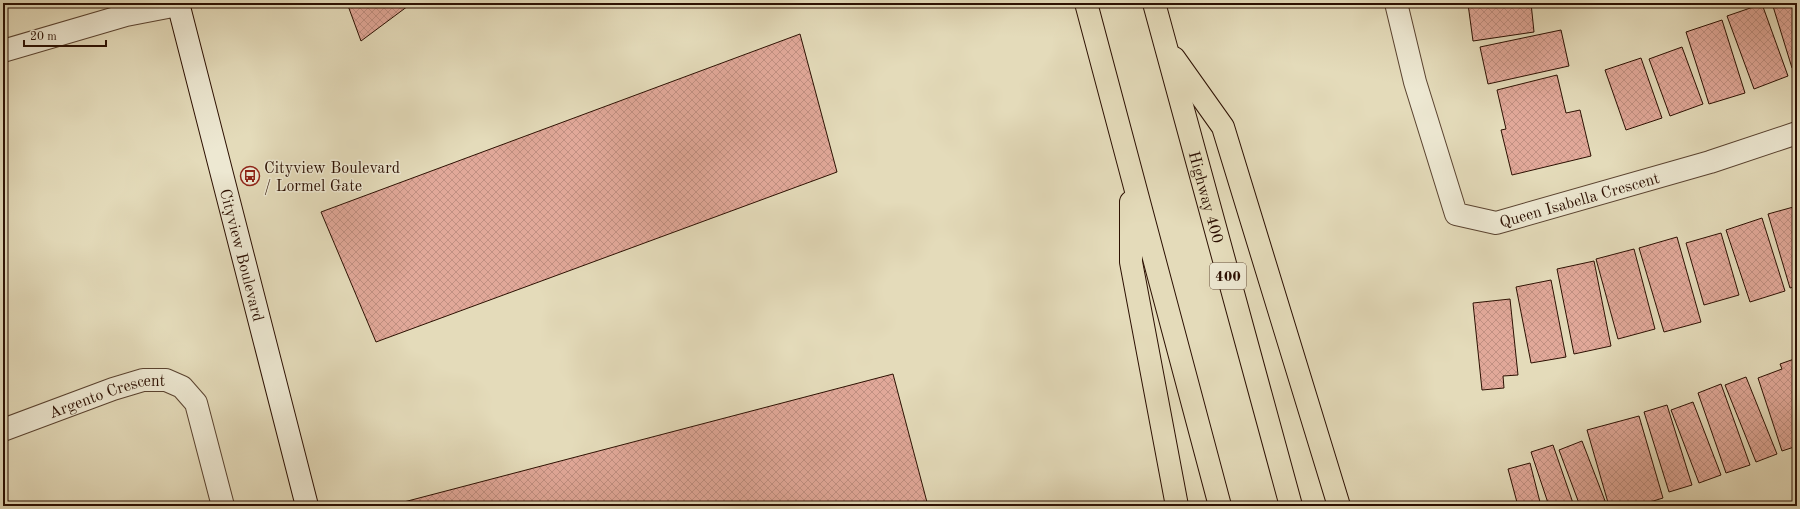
<svg xmlns="http://www.w3.org/2000/svg" width="1800" height="509" font-family="'Old Standard TT',serif">
  <style>
    .building { fill: url(#building-cross-hatch); stroke: #2c1002 }
    .lines { fill: none; stroke-linecap: round; stroke-linejoin: round }
    .street-casing { stroke: #5a4330; stroke-width: 24 }
    .secondary-casing { stroke: #2c1002; stroke-width: 24 }
    .highway-casing { stroke: #2c1002; stroke-width: 24 }
    .street { stroke: #ede8d2; stroke-width: 22 }
    .secondary { stroke: #ede8d2; stroke-width: 22 }
    .highway { stroke: #e4dbba; stroke-width: 22 }
    .labels { text-anchor: middle; stroke-width: 3; stroke-linejoin: round; paint-order: stroke }
    .shield { fill: #ede8d2; stroke: #665140; stroke-width: 1 }
    .shield-label { font-size: 15px; font-weight: bold; fill: #2c1002 }
    .poi-label { font-size: 16px; fill: #2c1002; stroke: #ede8d2; text-anchor: start }
    .street-label { font-size: 16px; fill: #2c1002; stroke: #ede8d2 }
  </style>
  <defs>
    <pattern id="building-cross-hatch" width="8" height="8" patternUnits="userSpaceOnUse"><rect width="8" height="8" fill="#e1a899"/><path d="M0 0l8 8M0 8l8-8" fill="none" stroke="#c19082"/></pattern>
  </defs>
  <rect width="100%" height="100%" fill="#e4dbba"/>
  <filter id="stains"><feTurbulence type="fractalNoise" baseFrequency=".005" numOctaves="4"/><feColorMatrix values="0 0 0 0 .2 0 0 0 0 .09 0 0 0 0 .02 0 0 0 .5 -.17"/></filter>
  <radialGradient id="worn" r=".72"><stop offset=".6" stop-color="#630" stop-opacity="0"/><stop offset="1" stop-color="#630" stop-opacity=".3"/></radialGradient>
  <g class="building">
    <polygon points="347,3 412,3 361,41"/>
    <polygon points="1473,3 1531,3 1534,32 1473,41 1468,4"/>
    <polygon points="1772,3 1797,3 1797,66 1792,68"/>
    <polygon points="1762,4 1788,76 1754,89 1727,16"/>
    <polygon points="1722,20 1745,93 1709,104 1686,32"/>
    <polygon points="1561,30 1569,66 1488,84 1480,47"/>
    <polygon points="800,34 837,172 376,342 321,212"/>
    <polygon points="1682,47 1703,104 1670,116 1649,59"/>
    <polygon points="1641,58 1662,118 1626,130 1605,70"/>
    <polygon points="1557,75 1566,113 1580,110 1591,156 1512,175 1501,130 1506,129 1497,90"/>
    <polygon points="1797,206 1797,286 1790,288 1768,214"/>
    <polygon points="1762,218 1785,291 1750,302 1726,230"/>
    <polygon points="1721,233 1739,295 1704,305 1686,243"/>
    <polygon points="1677,237 1701,322 1664,332 1639,248"/>
    <polygon points="1634,249 1655,329 1618,339 1596,259"/>
    <polygon points="1594,261 1611,346 1574,354 1557,269"/>
    <polygon points="1551,280 1566,357 1531,363 1516,287"/>
    <polygon points="1510,299 1518,375 1503,376 1504,388 1482,390 1473,303"/>
    <polygon points="1797,358 1797,446 1782,451 1758,378 1782,369 1780,364"/>
    <polygon points="893,374 928,506 401,506 400,503"/>
    <polygon points="1746,377 1777,454 1756,462 1725,385"/>
    <polygon points="1721,384 1750,465 1726,473 1698,393"/>
    <polygon points="1693,402 1721,475 1699,483 1671,410"/>
    <polygon points="1667,405 1692,485 1669,492 1644,412"/>
    <polygon points="1639,416 1663,498 1637,506 1609,506 1587,430"/>
    <polygon points="1582,441 1607,506 1580,506 1559,450"/>
    <polygon points="1553,445 1574,506 1549,506 1531,452"/>
    <polygon points="1530,463 1541,506 1518,506 1508,469"/>
  </g>
  <g class="lines">
    <g class="street-casing">
      <g id="street">
        <path id="s1" d="M 1396,3 L 1415,82 L 1456,214 L 1496,223 L 1710,162 L 1797,133"/>
        <polyline points="3,51 126,15 178,5"/>
        <path id="s2" d="M 3,430 L 113,389 L 143,380 L 166,380 L 182,387 L 196,403 L 223,506"/>
      </g>
    </g>
    <g class="secondary-casing">
      <g id="secondary">
        <path id="s3" d="M 178,3 L 307,506"/>
      </g>
    </g>
    <g class="highway-casing">
      <g id="highway">
        <polyline points="1086,3 1220,506"/>
        <path id="s4" d="M 1154,3 L 1291,506"/>
        <polyline points="1174,58 1223,127 1339,506"/>
        <polyline points="1131,202 1131,262 1177,506"/>
      </g>
    </g>
    <use href="#street" class="street"/>
    <use href="#secondary" class="secondary"/>
    <use href="#highway" class="highway"/>
  </g>
  <defs>
    <g id="bus-ring" transform="scale(1)"><circle r="9.5" fill="#ede8d2" stroke="#8f2418" stroke-width="1.5"/><path d="M-5-6H5V4H4V6H2V4H-2V6H-4V4H-5ZM-3.5-4V0h7V-4ZM-3.5 1.2v1.5H-2V1.2ZM2 1.2v1.5H3.5V1.2Z" fill="#8f2418"/></g>
  </defs>
  <g fill-rule="evenodd">
    <use href="#bus-ring" x="250" y="176"/>
  </g>
  <g class="labels">
    <rect class="shield" x="1210" y="263" width="36" height="26" rx="3"/>
    <g class="shield-label">
      <text x="1228" y="281">400</text>
    </g>
    <g class="poi-label">
      <text x="264" y="173">Cityview Boulevard<tspan x="264" dy="18">/ Lormel Gate</tspan></text>
    </g>
    <g class="street-label">
      <text dy="6" stroke="none"><textPath href="#s4" startOffset="201">Highway 400</textPath></text>
      <text dy="6" stroke="none"><textPath href="#s1" startOffset="347">Queen Isabella Crescent</textPath></text>
      <text dy="6" stroke="none"><textPath href="#s3" startOffset="260">Cityview Boulevard</textPath></text>
      <text dy="6" stroke="none"><textPath href="#s2" startOffset="110">Argento Crescent</textPath></text>
    </g>
  </g>
  <rect width="1800" height="509" fill="none" stroke="#e4dbba" stroke-width="16"/>
  <rect x="4" y="4" width="1792" height="501" fill="none" stroke="#2c1002" stroke-width="2"/>
  <rect x="8" y="8" width="1784" height="493" fill="none" stroke="#2c1002"/>
  <path d="M24 40v6h82v-6" fill="none" stroke="#2c1002" stroke-width="2"/>
  <text x="30" y="40" font-size="12" fill="#2c1002" stroke="#ede8d2" stroke-width="3" paint-order="stroke">20 m</text>
  <rect width="100%" height="100%" filter="url(#stains)"/>
  <rect width="100%" height="100%" fill="url(#worn)"/>
</svg>
